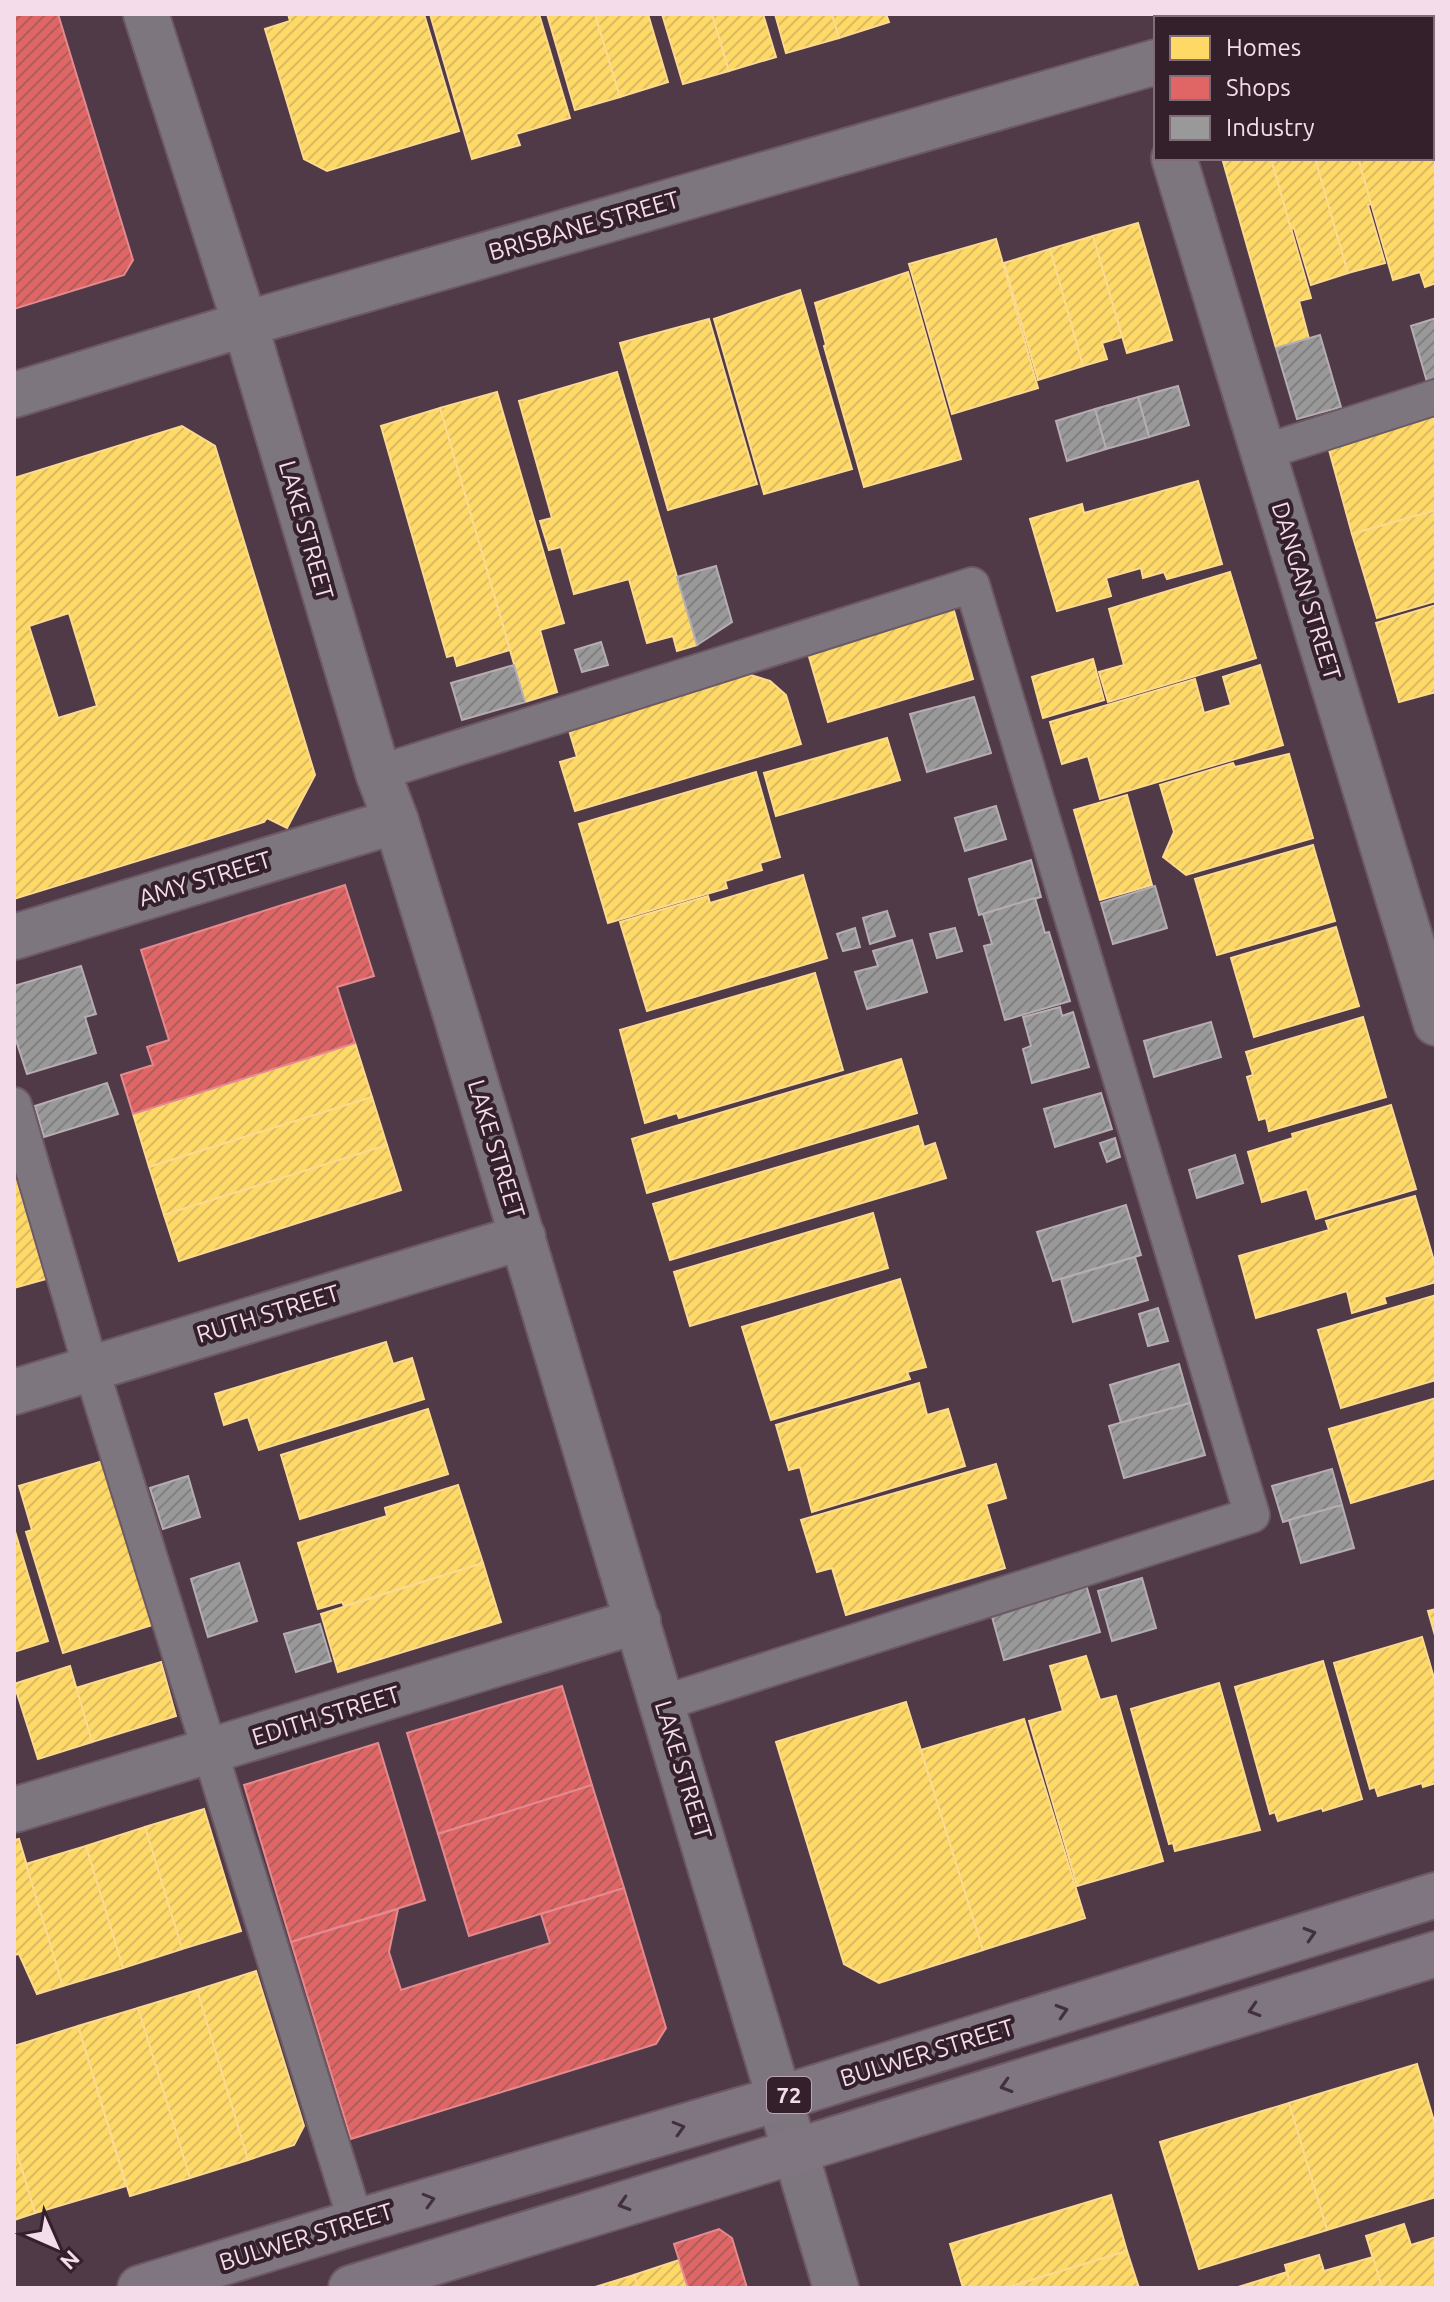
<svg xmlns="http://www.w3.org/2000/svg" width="1450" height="2302" font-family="Ubuntu,sans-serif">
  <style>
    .homes { fill: url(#homes-hatch); stroke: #fcda8e; stroke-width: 2; fill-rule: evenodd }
    .shops { fill: url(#shops-hatch); stroke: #e6898e; stroke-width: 2 }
    .industry { fill: url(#industry-hatch); stroke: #b5adb1; stroke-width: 2 }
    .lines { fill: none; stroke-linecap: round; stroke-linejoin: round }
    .lane-casing { stroke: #6c5964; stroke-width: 38 }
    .street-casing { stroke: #6c5964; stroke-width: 48 }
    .primary-casing { stroke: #6c5964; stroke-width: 48 }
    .lane { stroke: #7d767f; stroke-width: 34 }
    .street { stroke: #7d767f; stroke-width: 44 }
    .primary { stroke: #807682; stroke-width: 44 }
    .oneway { stroke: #42313c }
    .labels { text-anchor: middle; stroke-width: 8; stroke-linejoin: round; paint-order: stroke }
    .shield { fill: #33202b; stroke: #bba4b1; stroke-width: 2 }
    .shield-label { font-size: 22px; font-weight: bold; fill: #f5dcea }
    .street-label { font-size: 24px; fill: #f5dcea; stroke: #33202b }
  </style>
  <defs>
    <pattern id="homes-hatch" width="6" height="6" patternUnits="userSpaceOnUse" patternTransform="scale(2)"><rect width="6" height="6" fill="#ffd966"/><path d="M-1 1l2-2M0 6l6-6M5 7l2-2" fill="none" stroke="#dbbb60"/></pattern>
    <pattern id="shops-hatch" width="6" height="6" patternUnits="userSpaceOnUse" patternTransform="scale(2)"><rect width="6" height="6" fill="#e06666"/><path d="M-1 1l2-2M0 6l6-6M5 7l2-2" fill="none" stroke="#b35b5c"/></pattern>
    <pattern id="industry-hatch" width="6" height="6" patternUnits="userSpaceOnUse" patternTransform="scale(2)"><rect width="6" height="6" fill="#999"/><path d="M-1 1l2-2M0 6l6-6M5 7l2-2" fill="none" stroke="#817f80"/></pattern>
  </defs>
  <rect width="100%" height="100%" fill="#503a47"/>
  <g class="homes">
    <polygon points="288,14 424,14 459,131 327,171 304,159 265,29 290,21"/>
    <polygon points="430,14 539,14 570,118 516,134 520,145 472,159"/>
    <polygon points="547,14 595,14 620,97 575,110"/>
    <polygon points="595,14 648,14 668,82 620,97"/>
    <polygon points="662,14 712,14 729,71 683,84"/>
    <polygon points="712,14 763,14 776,57 729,71"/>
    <polygon points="775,14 832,14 839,38 786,53"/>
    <polygon points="832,14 886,14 889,22 839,38"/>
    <polygon points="1436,100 1436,283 1425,287 1420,272 1393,280 1358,158 1432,158 1432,102"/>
    <polygon points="1222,158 1271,158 1311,298 1299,301 1309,339 1276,348"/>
    <polygon points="1271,158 1315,158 1348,273 1311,285 1294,228 1291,229"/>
    <polygon points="1315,158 1358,158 1371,204 1368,205 1385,263 1348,273"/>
    <polygon points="1138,223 1172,340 1127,353 1093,236"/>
    <polygon points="1093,236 1122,337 1102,343 1107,359 1083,366 1050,249"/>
    <polygon points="996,239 1038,388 952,414 909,264"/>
    <polygon points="1050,249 1083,366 1038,380 1004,263"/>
    <polygon points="908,272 961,459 864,487 824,346 826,345 815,303"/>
    <polygon points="800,290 852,469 764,494 714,319"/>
    <polygon points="709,319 757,484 668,510 620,343"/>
    <polygon points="617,372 697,645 677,651 673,636 647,643 629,579 574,594 561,547 549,550 540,521 552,518 519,401"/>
    <polygon points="497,392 564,623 540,630 557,692 525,702 440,408"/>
    <polygon points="1436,407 1436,510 1352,534 1326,439"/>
    <polygon points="440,408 510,650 457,666 454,655 447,657 381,426"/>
    <path d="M 182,426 L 215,446 L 315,775 L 287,828 L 267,818 L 264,822 L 14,899 L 14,478 ZM 69,613 L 97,706 L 58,718 L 29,626 Z"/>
    <polygon points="1198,481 1222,564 1167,579 1164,572 1143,578 1141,568 1106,578 1111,596 1057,611 1030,519 1082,504 1084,513"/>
    <polygon points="1436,510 1436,601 1377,618 1352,534"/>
    <polygon points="1230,572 1256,658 1108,702 1099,672 1124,665 1109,609"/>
    <polygon points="951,600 973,679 828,722 805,643"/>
    <polygon points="1436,605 1436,692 1399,702 1376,623"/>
    <polygon points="1093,659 1104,700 1043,718 1032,677"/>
    <polygon points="1260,665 1283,745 1100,799 1088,756 1062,764 1050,722 1195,679 1204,713 1231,705 1223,677"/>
    <polygon points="731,669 770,681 786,695 801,744 575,811 560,762 577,757 565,717"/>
    <polygon points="887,738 900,780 776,816 764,773"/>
    <polygon points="1289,754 1313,838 1186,875 1163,857 1174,832 1160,785 1233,763 1235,767"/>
    <polygon points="756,772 780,857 760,863 762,870 725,881 727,888 608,923 579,824"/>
    <polygon points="1127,795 1152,885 1100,900 1074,810"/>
    <polygon points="1313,845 1335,921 1217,955 1195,879"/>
    <polygon points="803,875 827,958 647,1011 620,922 708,896 710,903"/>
    <polygon points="1336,927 1359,1006 1254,1037 1231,958"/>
    <polygon points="815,973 843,1070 679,1118 677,1113 645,1123 620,1030"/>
    <polygon points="1363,1017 1386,1097 1269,1131 1266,1118 1259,1120 1247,1077 1253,1075 1246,1052"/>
    <polygon points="355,1043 372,1097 149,1167 133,1114"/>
    <polygon points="901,1059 917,1113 647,1193 632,1139"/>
    <polygon points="372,1097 387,1145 164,1215 149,1167"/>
    <polygon points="1391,1105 1416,1189 1316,1219 1307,1189 1262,1202 1248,1152 1293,1138 1292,1134"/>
    <polygon points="918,1126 924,1147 935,1143 946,1178 670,1260 653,1204"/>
    <polygon points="387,1145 401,1190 179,1261 164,1215"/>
    <polygon points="14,1171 46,1279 14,1288"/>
    <polygon points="1415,1196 1436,1268 1436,1282 1384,1297 1386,1303 1352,1313 1347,1291 1256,1318 1239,1256 1329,1230 1326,1221"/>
    <polygon points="873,1213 888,1268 690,1326 674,1272"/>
    <polygon points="900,1279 926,1367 907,1372 910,1379 771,1420 742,1327"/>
    <polygon points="1436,1295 1436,1380 1341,1408 1318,1330"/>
    <polygon points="386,1342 393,1364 412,1358 424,1399 259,1450 248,1417 224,1425 215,1394"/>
    <polygon points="919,1383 927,1415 948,1409 965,1466 812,1512 800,1467 789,1470 776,1425"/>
    <polygon points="1436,1398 1436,1478 1351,1503 1329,1429"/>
    <polygon points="428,1409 448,1474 300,1519 281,1455"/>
    <polygon points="103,1461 152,1625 63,1653 26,1532 32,1530 19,1486"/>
    <polygon points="996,1464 1006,1498 986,1504 1005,1568 846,1615 832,1568 817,1572 801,1520"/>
    <polygon points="458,1485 483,1563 344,1606 342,1602 318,1609 298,1543 387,1516 385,1508"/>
    <polygon points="14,1528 48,1641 14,1652"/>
    <polygon points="483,1563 501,1622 338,1672 321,1614"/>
    <polygon points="1436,1609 1436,1639 1428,1611"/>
    <polygon points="1422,1637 1436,1685 1436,1783 1423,1787 1422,1783 1378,1796 1375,1787 1370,1789 1334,1663"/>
    <polygon points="1086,1656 1100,1700 1116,1696 1163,1861 1077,1886 1029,1721 1063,1711 1050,1666"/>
    <polygon points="1323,1661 1362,1799 1323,1811 1322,1808 1278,1821 1275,1812 1270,1814 1235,1687"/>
    <polygon points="161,1662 176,1716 92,1742 76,1688"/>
    <polygon points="70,1666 92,1742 38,1759 14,1684"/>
    <polygon points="1219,1683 1260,1830 1175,1851 1173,1843 1169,1844 1131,1709"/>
    <polygon points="906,1702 983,1950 879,1983 844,1964 776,1742"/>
    <polygon points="1024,1719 1085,1918 983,1950 921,1750"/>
    <polygon points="204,1809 241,1931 182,1949 145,1827"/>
    <polygon points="145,1827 182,1949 123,1968 86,1846"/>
    <polygon points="19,1839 63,1986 37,1994 19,1954 14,1955 14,1840"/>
    <polygon points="86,1846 123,1968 63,1986 26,1864"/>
    <polygon points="256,1971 304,2126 294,2145 248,2160 197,1990"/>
    <polygon points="197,1990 248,2160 190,2178 138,2008"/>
    <polygon points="138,2008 190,2178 130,2196 78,2026"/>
    <polygon points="78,2026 126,2186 35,2213 14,2143 14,2046"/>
    <polygon points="1417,2064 1436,2128 1436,2197 1327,2230 1289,2103"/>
    <polygon points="1289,2103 1327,2230 1199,2269 1160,2142"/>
    <polygon points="14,2143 35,2213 14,2220"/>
    <polygon points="1111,2195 1127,2251 1005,2288 963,2288 950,2244"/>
    <polygon points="1404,2224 1411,2245 1436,2237 1436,2288 1382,2288 1366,2236"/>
    <polygon points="1127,2251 1139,2288 1005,2288"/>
    <polygon points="1319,2255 1324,2271 1373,2257 1382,2288 1291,2288 1285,2265"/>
    <polygon points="679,2260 688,2288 638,2288 634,2275"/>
    <polygon points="1287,2272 1291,2288 1235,2288"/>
    <polygon points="634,2275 638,2288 592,2288"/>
  </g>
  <g class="shops">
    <polygon points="14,14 58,14 133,260 124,275 14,309"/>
    <polygon points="345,885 374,976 337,987 355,1043 133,1114 121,1075 153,1065 147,1047 169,1040 141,950"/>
    <polygon points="562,1686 592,1785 438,1834 407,1733"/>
    <polygon points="378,1743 425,1900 291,1942 244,1785"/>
    <polygon points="592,1785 624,1888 469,1936 438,1834"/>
    <polygon points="624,1888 666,2028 656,2044 351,2139 291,1942 398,1909 389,1952 401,1990 550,1943 541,1914"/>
    <polygon points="719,2229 732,2238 747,2288 688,2288 674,2244"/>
  </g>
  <g class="industry">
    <polygon points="1436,318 1436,379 1427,382 1411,326"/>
    <polygon points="1320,335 1341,407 1297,419 1276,348"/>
    <polygon points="1178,386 1189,425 1149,437 1138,397"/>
    <polygon points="1138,397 1149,437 1106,449 1095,409"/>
    <polygon points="1095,409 1106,449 1067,461 1056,421"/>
    <polygon points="716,566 732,622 697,645 677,577"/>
    <polygon points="601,642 608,665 582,672 575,650"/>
    <polygon points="514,665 525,702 462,720 451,683"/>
    <polygon points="974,697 991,753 927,772 910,714"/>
    <polygon points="996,806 1006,839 965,851 955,818"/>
    <polygon points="1031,860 1041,897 979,915 969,879"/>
    <polygon points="1155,886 1167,928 1113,944 1101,903"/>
    <polygon points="1035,898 1045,933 1049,932 1070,1001 1005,1020 984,946 992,944 983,914"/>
    <polygon points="887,911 895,936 870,944 863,918"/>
    <polygon points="855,928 860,947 843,951 837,934"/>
    <polygon points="955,928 962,951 937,958 930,934"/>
    <polygon points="912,940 927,992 867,1009 855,972 878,966 873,951"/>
    <polygon points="81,966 96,1014 85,1017 96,1053 27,1074 14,1034 14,986"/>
    <polygon points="1060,1007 1062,1016 1073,1012 1089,1067 1032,1083 1023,1049 1031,1046 1023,1017"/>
    <polygon points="1211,1022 1221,1057 1154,1077 1144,1041"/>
    <polygon points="107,1083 118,1114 44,1137 35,1106"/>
    <polygon points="1101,1093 1112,1129 1055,1147 1044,1109"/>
    <polygon points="1115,1138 1120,1157 1107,1162 1100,1143"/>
    <polygon points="1235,1155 1243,1183 1197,1198 1189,1170"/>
    <polygon points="1126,1205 1141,1255 1053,1281 1037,1232"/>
    <polygon points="1135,1257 1148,1300 1073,1322 1061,1279"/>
    <polygon points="1158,1308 1168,1341 1148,1346 1139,1314"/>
    <polygon points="1179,1364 1190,1403 1121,1423 1110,1385"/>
    <polygon points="1190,1403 1205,1455 1124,1478 1109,1426"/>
    <polygon points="1332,1469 1342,1505 1283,1522 1272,1486"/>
    <polygon points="188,1476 200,1517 163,1529 150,1488"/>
    <polygon points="1342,1505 1354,1548 1301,1563 1289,1520"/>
    <polygon points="239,1563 257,1621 208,1637 191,1579"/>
    <polygon points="1084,1578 1100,1632 1004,1660 989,1606"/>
    <polygon points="1142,1578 1156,1628 1112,1641 1098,1591"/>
    <polygon points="320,1624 331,1661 296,1672 284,1634"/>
  </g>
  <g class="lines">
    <g class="lane-casing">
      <g id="lane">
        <polyline points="1264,452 1436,397"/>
        <polyline points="378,773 972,585 1252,1515 663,1703"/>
        <polyline points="14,1105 91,1368 356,2222"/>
      </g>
    </g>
    <g class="street-casing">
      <g id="street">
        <polyline points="146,14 245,324 378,773 396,821 453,1006 836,2288"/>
        <polyline points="1302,18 1316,14"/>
        <polyline points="1174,158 1436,1023"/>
        <polyline points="14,395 245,324 1156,62"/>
        <polyline points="14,937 396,821"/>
        <polyline points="14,1392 523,1237"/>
        <polyline points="14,1810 638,1621"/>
      </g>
    </g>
    <g class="primary-casing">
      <g id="primary">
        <polyline points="140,2288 356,2222 778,2099 1436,1895"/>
        <polyline points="351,2288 1436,1954"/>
      </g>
    </g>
    <use href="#lane" class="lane"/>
    <use href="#street" class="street"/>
    <use href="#primary" class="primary"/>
  </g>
  <defs><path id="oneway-chevron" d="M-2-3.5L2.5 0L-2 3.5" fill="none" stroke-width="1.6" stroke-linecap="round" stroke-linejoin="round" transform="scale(2)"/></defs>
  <g class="oneway">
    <use href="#oneway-chevron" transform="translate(1310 1934) rotate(-17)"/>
    <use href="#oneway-chevron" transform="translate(1254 2010) rotate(163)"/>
    <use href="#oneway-chevron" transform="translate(1062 2011) rotate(-17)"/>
    <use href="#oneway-chevron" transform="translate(1006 2086) rotate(163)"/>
    <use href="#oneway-chevron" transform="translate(679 2128) rotate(-16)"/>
    <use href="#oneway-chevron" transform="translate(429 2200) rotate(-16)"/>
    <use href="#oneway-chevron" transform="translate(624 2204) rotate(163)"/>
  </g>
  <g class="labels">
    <rect class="shield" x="767" y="2077" width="44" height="36" rx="6"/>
    <g class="shield-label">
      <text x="789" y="2103">72</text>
    </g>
    <g class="street-label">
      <text transform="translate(584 226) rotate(-16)" y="8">BRISBANE STREET</text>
      <text transform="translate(306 530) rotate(74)" y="8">LAKE STREET</text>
      <text transform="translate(1306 591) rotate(73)" y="8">DANGAN STREET</text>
      <text transform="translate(205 879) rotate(-17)" y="8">AMY STREET</text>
      <text transform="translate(496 1149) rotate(73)" y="8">LAKE STREET</text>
      <text transform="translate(268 1314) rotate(-17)" y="8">RUTH STREET</text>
      <text transform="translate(326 1716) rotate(-17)" y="8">EDITH STREET</text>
      <text transform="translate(683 1770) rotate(73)" y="8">LAKE STREET</text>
      <text transform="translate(927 2053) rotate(-17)" y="8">BULWER STREET</text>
      <text transform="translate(306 2237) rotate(-17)" y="8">BULWER STREET</text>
    </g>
  </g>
  <rect width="1450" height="2302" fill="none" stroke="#f5dcea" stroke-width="32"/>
  <rect x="1154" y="16" width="280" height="144" fill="#33202b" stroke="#816b77" stroke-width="2"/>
  <rect x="1170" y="36" width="40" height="24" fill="#ffd966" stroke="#816b77" stroke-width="2"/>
  <text x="1226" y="56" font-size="24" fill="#f5dcea">Homes</text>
  <rect x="1170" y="76" width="40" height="24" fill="#e06666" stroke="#816b77" stroke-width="2"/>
  <text x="1226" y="96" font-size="24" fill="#f5dcea">Shops</text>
  <rect x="1170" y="116" width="40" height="24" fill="#999999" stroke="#816b77" stroke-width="2"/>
  <text x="1226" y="136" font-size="24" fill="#f5dcea">Industry</text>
  <g transform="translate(56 2246) rotate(135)" stroke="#33202b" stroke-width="6" paint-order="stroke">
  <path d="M0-6L14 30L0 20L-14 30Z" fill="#f5dcea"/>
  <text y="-12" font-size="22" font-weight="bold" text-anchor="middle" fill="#f5dcea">N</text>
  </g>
</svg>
